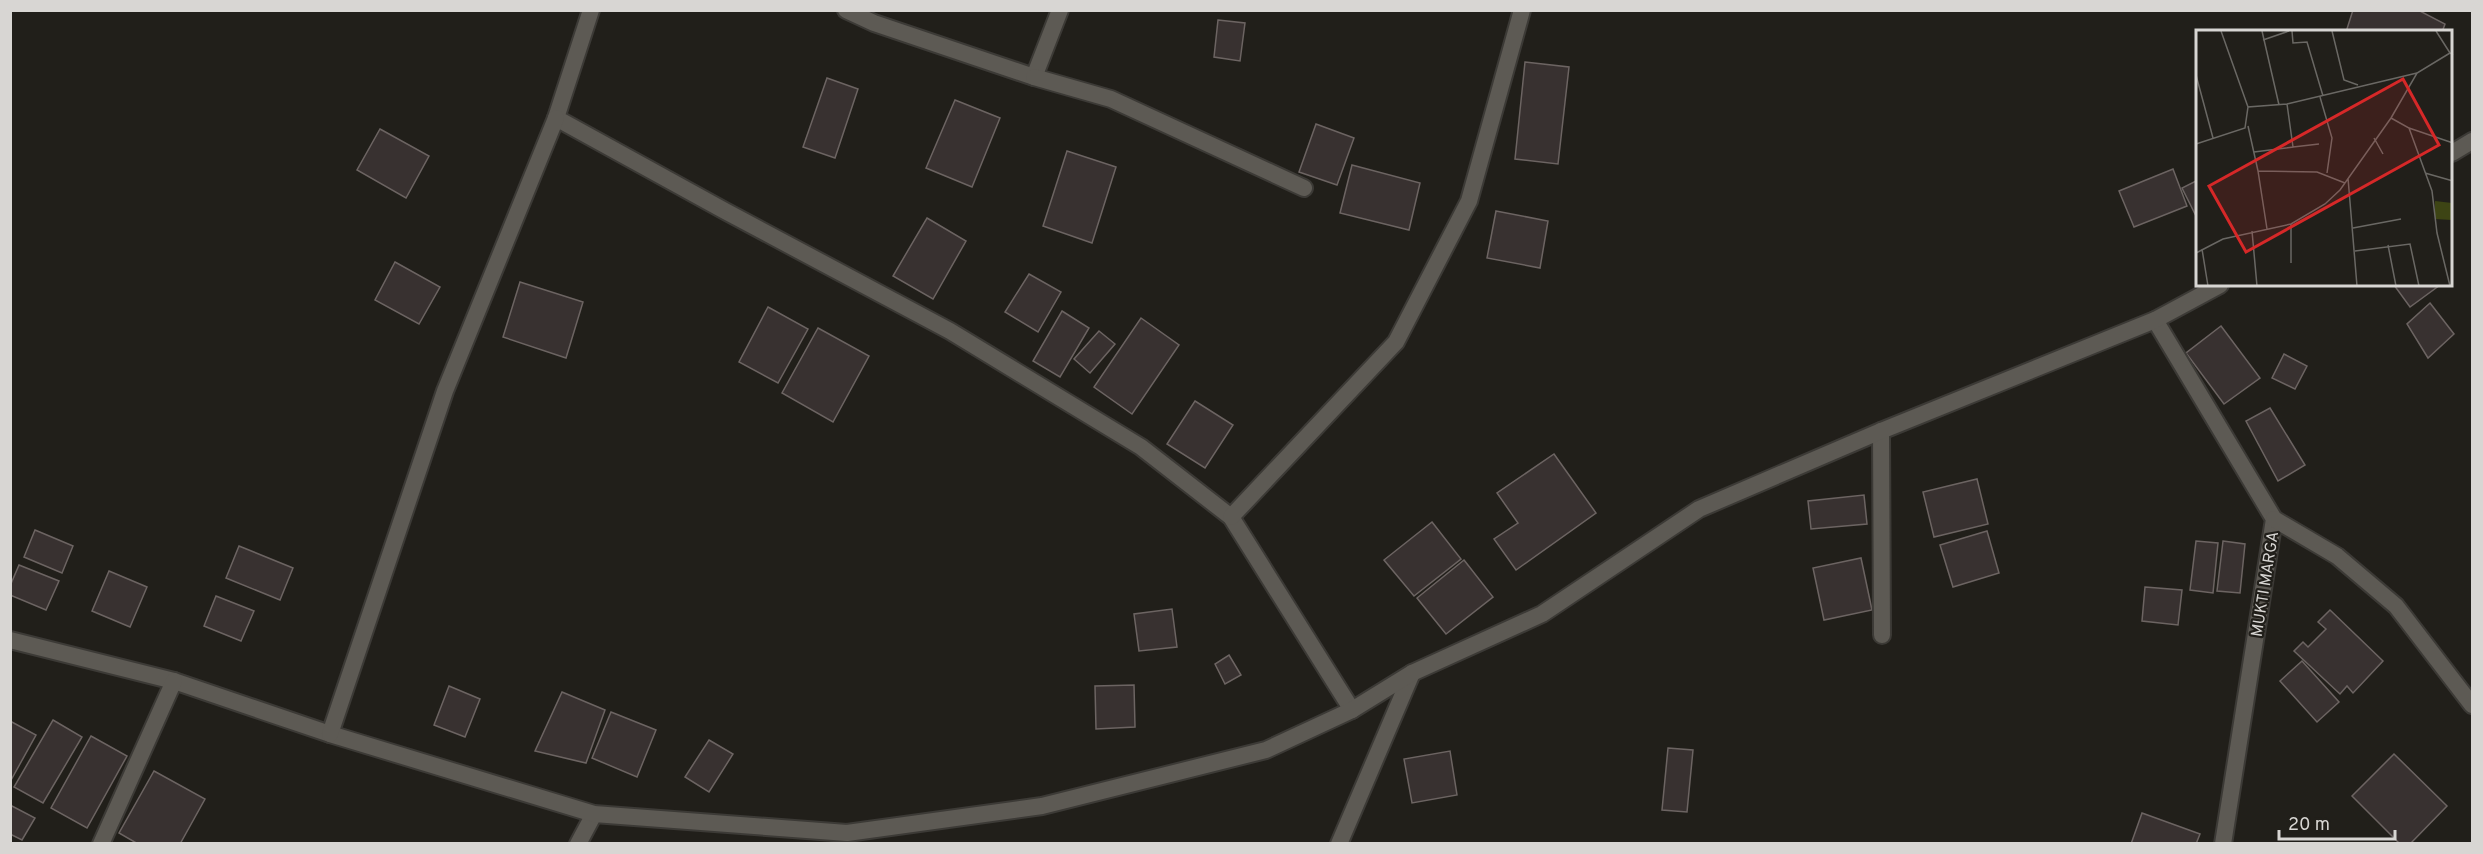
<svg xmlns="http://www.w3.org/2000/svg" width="2483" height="854" font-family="Overpass,sans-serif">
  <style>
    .building { fill: #383130; stroke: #6c6462; stroke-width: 1.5 }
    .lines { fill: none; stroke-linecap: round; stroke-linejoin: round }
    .service-casing { stroke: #3c3a36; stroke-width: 20 }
    .minor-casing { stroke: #3c3a36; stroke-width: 20 }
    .service { stroke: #5d5a54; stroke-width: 16 }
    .minor { stroke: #5d5a54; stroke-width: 16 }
    .labels { text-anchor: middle; stroke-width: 4.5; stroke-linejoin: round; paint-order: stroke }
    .street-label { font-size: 16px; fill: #d8d6d3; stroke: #211f1a }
    .inset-road { fill: none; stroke: #6a6864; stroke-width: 1.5 }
    .view { fill: #d62828; fill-opacity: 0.15; stroke: #d62828; stroke-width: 3 }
    .inset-edge { fill: none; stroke: #d8d6d3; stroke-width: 3 }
  </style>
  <rect width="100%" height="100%" fill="#211f1a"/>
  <g class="building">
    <polygon points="2353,10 2418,10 2445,24 2442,32 2346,32"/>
    <polygon points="1218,20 1245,23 1240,61 1214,57"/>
    <polygon points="1525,62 1569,67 1558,164 1515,159"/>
    <polygon points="827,78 858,89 835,158 803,147"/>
    <polygon points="955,100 1000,118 972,187 926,168"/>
    <polygon points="1316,124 1354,138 1337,185 1299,172"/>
    <polygon points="380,129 429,156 406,198 357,170"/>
    <polygon points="1067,151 1116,167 1092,243 1043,226"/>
    <polygon points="1352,165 1420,183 1409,230 1340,213"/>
    <polygon points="2173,169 2187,206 2134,227 2119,191"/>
    <polygon points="2198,180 2198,220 2182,188"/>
    <polygon points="1496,211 1548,221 1540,268 1487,258"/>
    <polygon points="927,218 966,241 933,299 893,276"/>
    <polygon points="395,262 440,287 419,324 375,300"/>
    <polygon points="1029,274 1061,292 1038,332 1005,312"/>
    <polygon points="520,282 583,302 566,358 503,337"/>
    <polygon points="2394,285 2440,285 2410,307"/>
    <polygon points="2430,303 2454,334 2428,358 2407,324"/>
    <polygon points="768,307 808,329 778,383 739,362"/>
    <polygon points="1062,311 1089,328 1060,377 1033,361"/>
    <polygon points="1141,318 1179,345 1132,414 1094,387"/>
    <polygon points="2221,326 2260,378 2224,404 2186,353"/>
    <polygon points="818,328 869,356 833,422 782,393"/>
    <polygon points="1099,331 1115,344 1090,373 1074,359"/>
    <polygon points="2284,354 2307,366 2295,389 2272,378"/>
    <polygon points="1195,401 1233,425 1205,468 1167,444"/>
    <polygon points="2270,408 2305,465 2278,481 2246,421"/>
    <polygon points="1554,454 1596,513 1516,570 1494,539 1518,523 1497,493"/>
    <polygon points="1977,479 1988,524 1934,537 1923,492"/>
    <polygon points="1864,495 1867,524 1811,529 1808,501"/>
    <polygon points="1432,522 1461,559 1414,596 1384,560"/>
    <polygon points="35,530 73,546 62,573 24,557"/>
    <polygon points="1987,531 1999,573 1953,587 1940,545"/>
    <polygon points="2196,541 2218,543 2213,593 2190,590"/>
    <polygon points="2223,541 2245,544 2240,593 2217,591"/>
    <polygon points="239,546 293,568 280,600 226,578"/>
    <polygon points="1861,558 1872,610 1824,620 1813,568"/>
    <polygon points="1464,560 1493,597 1446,634 1417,598"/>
    <polygon points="19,565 59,581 46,610 10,595 10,586"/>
    <polygon points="109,571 147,587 130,627 92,611"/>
    <polygon points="2145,587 2182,590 2178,625 2142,621"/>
    <polygon points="216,596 254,611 241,641 204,626"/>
    <polygon points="1172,609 1177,647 1139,651 1134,614"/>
    <polygon points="2330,610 2383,661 2353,693 2347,686 2340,694 2294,651 2303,642 2308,647 2326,629 2318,622"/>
    <polygon points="1229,655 1241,675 1225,684 1215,664"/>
    <polygon points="2302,661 2339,702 2317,722 2280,681"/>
    <polygon points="1134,685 1135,727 1096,729 1095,686"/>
    <polygon points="449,686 480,699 465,737 434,725"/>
    <polygon points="562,692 605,710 586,763 535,751"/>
    <polygon points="611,712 656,730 637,777 592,758"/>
    <polygon points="53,720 82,737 43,803 14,787"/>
    <polygon points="10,721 36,735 10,782"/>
    <polygon points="91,736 127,756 87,828 51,808"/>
    <polygon points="709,740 733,754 709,792 685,777"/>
    <polygon points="1668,748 1693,750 1687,812 1662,810"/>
    <polygon points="1450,751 1457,795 1412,803 1404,759"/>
    <polygon points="2394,754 2447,806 2410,844 2400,844 2352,796"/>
    <polygon points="154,771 205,799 180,844 138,844 119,833"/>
    <polygon points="10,805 35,818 22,840 10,834"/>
    <polygon points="2142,813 2200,834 2196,844 2131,844"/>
  </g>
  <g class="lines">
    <g class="service-casing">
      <g id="service">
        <polyline points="578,844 594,814"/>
        <polyline points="1339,844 1412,673"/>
      </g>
    </g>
    <g class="minor-casing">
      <g id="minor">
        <polyline points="591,10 556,118 725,211 950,331 1141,447 1231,517 1352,710"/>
        <polyline points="846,10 874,23 1034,77 1060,10"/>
        <polyline points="1034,77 1111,99 1304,188"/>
        <polyline points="2452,153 2472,141"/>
        <polyline points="2155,320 2274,519 2223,844"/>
        <polyline points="1881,431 1882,635"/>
        <polyline points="1231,517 1396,342 1469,201 1522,10"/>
        <polyline points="2274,519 2337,556 2396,606 2472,705"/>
        <polyline points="10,640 174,681 330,734 594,814 847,833 1042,806 1266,750 1352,710 1412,673 1542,614 1699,509 1881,431 2155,320 2220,285"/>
        <polyline points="330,734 445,391 556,118"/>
        <polyline points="101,844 174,681"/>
      </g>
    </g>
    <use href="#service" class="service"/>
    <use href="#minor" class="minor"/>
  </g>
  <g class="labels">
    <g class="street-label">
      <text transform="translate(2264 584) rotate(-81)" y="6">MUKTI MARGA</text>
    </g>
  </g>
  <g transform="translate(2196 30)">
    <rect width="256" height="256" fill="#211f1a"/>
    <path d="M 239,171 L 256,173 L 256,190 L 239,189 Z" fill="#3d4414"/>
    <path class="inset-road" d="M 25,1 L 52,77M 66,1 L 83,75M 96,1 L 97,13 L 111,12 L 127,66M 136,1 L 148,50 L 162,55M 240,1 L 254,23M 67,10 L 93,1M 0,45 L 17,108M 124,67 L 136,108 L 131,143M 195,88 L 213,98 L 236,161 L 241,203 L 254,256M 52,96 L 62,141 L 121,142 L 149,153M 213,98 L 257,113M 178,108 L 187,124M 0,114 L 49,98 L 52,77 L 91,74 L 221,43M 97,117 L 123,114M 58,122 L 97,117 L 91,74M 62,141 L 71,199M 229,143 L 257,151M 152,148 L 161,256M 95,194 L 95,233M 157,198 L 205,189M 56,201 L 61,256M 192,215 L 200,256M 6,219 L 12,256M 159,221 L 214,214 L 223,256M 0,223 L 27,209 L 95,194 L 129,174 L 144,160 L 195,88 L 221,43 L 254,23 L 257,25"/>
    <path class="view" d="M 207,49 L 243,115 L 50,222 L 13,156 Z"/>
    <rect width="256" height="256" class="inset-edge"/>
  </g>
  <rect width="2483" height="854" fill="none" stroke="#d8d6d3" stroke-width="24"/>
  <path d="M2279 830v9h116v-9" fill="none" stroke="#d8d6d3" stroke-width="3"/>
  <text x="2288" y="830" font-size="18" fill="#d8d6d3" stroke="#211f1a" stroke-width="4.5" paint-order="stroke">20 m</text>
</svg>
